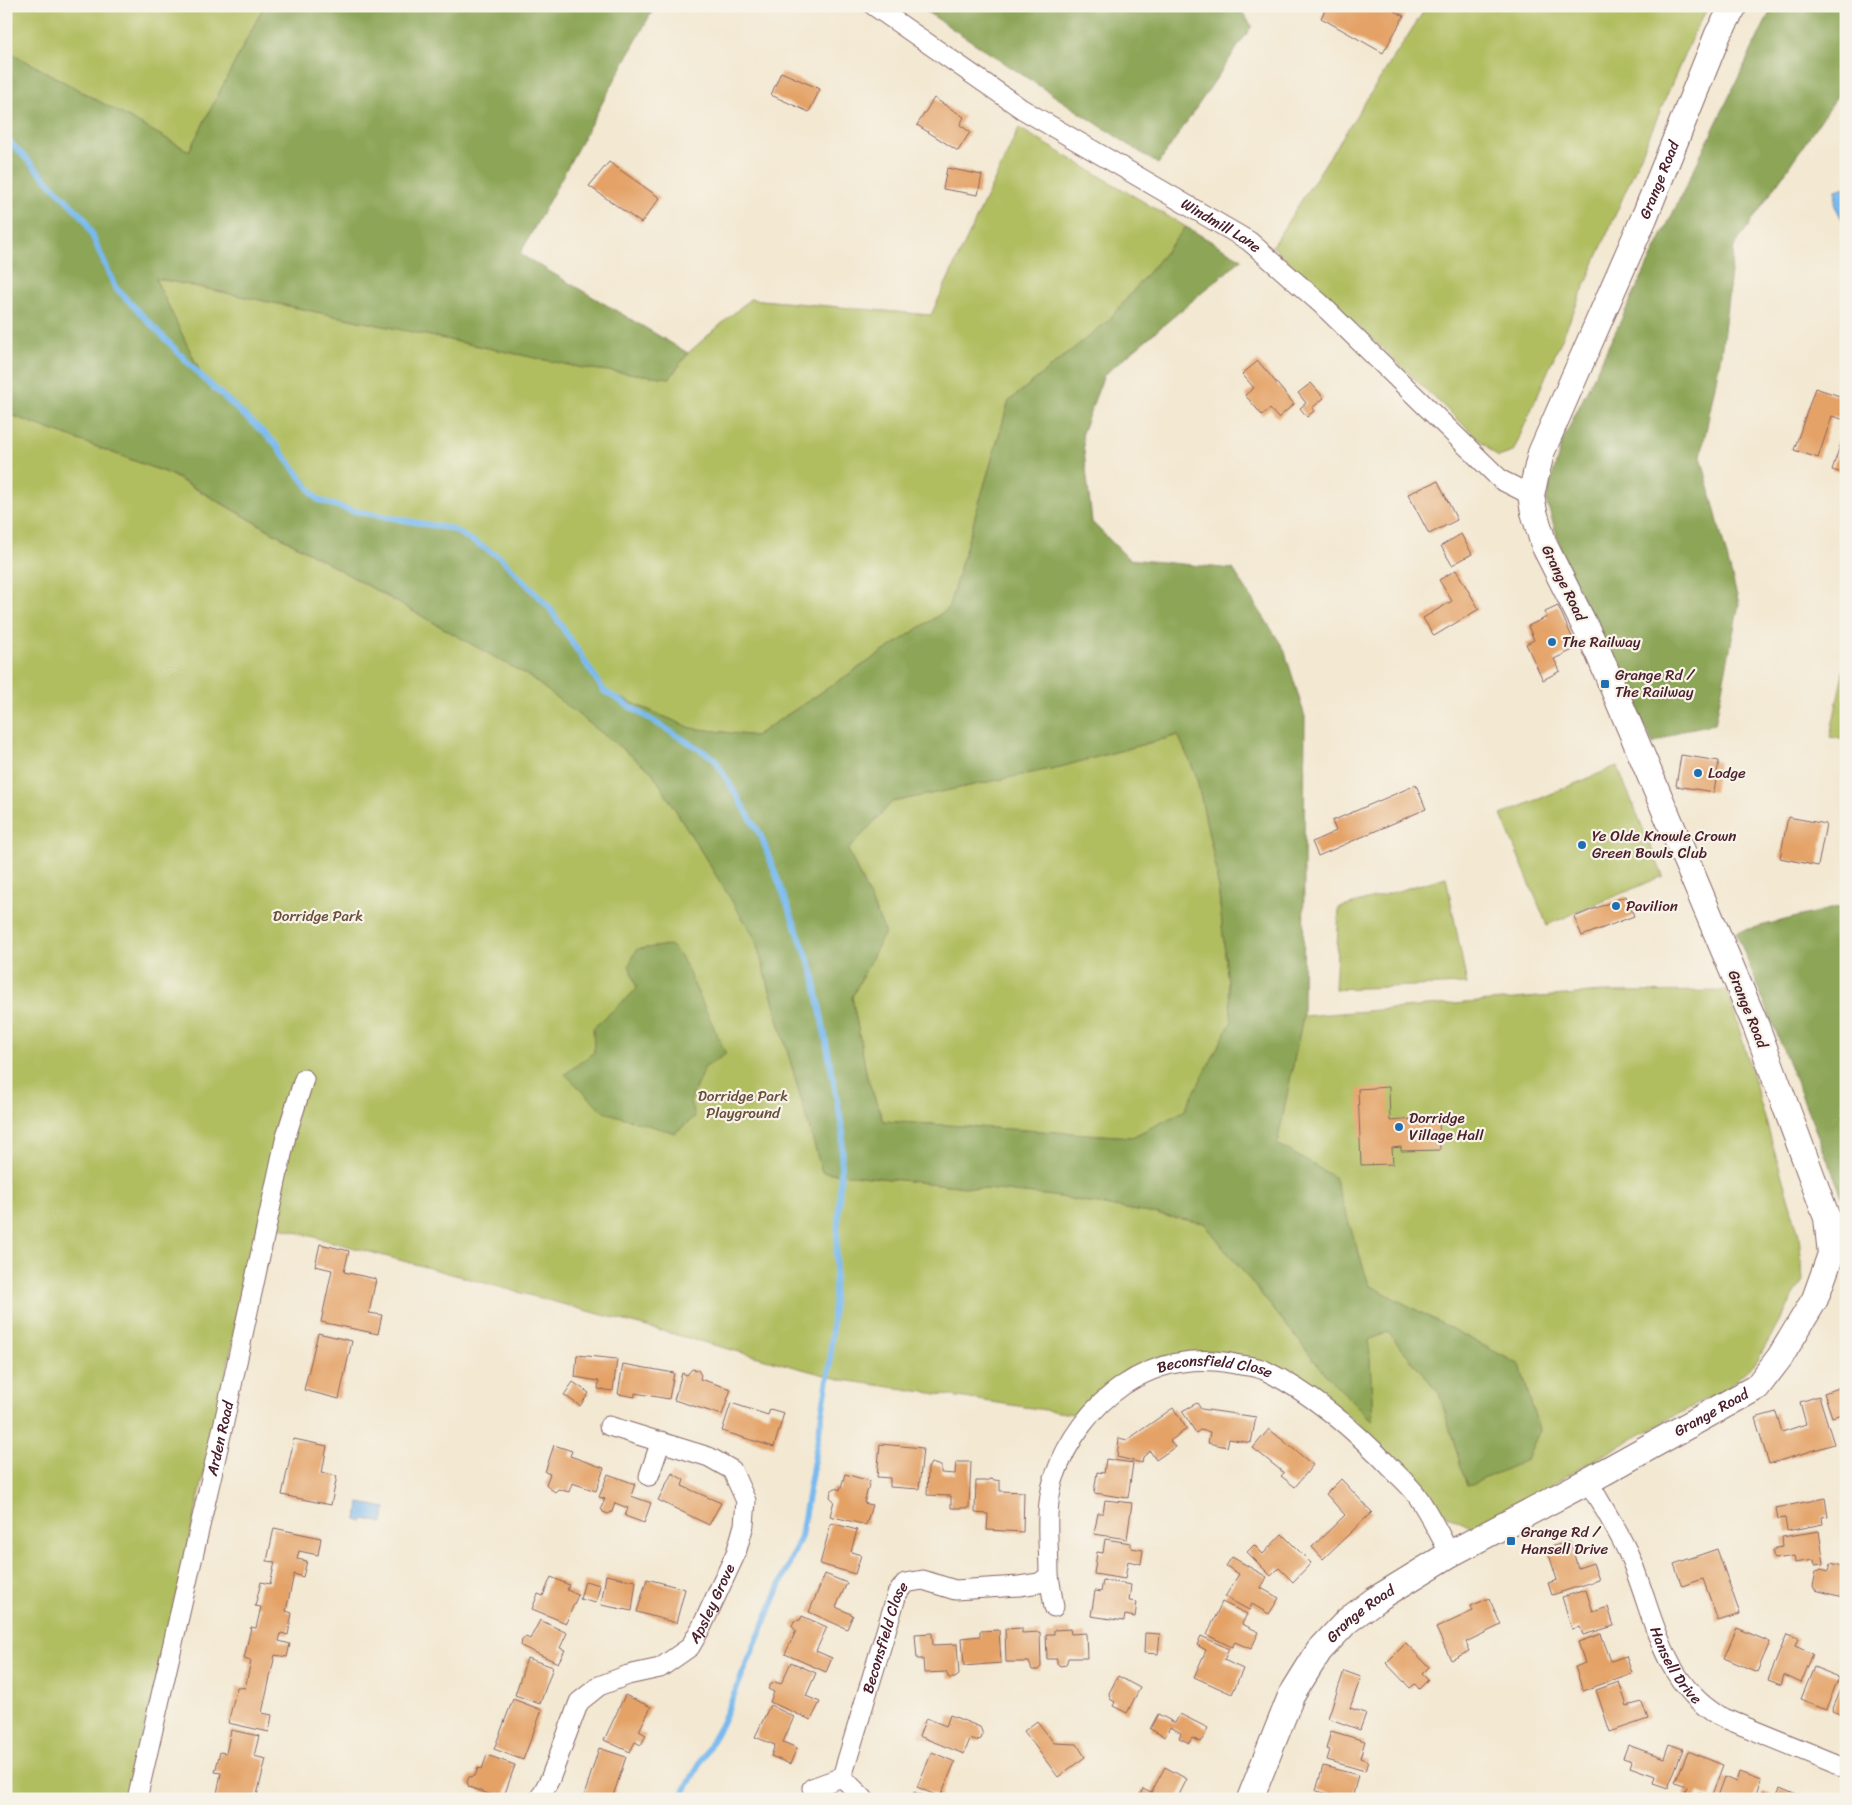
<svg xmlns="http://www.w3.org/2000/svg" width="1852" height="1805" font-family="Sriracha,sans-serif">
  <style>
    .green { fill: #b1be60; stroke: #7e6e46 }
    .forest { fill: #8ca556; stroke: #6b6240; fill-rule: evenodd }
    .water { fill: #79baee; stroke: #626c8c }
    .lines { fill: none; stroke-linecap: round; stroke-linejoin: round }
    .stream { stroke: #79baee; stroke-width: 6 }
    .building { fill: #e4a266 }
    .minor-casing { stroke: #856565; stroke-width: 21 }
    .secondary-casing { stroke: #856565; stroke-width: 28 }
    .minor { stroke: #fff; stroke-width: 19 }
    .secondary { stroke: #fff; stroke-width: 26 }
    .poi-dot { fill: #1f6fb2; stroke: #f7f3e8; stroke-width: 2 }
    .labels { text-anchor: middle; stroke-width: 4.5; stroke-linejoin: round; paint-order: stroke }
    .street-label { font-size: 15px; fill: #4a1f2b; stroke: #f7f3e8 }
    .poi-label { font-size: 15px; fill: #4a1f2b; stroke: #f7f3e8; text-anchor: start }
    .park-label { font-size: 15px; fill: #694f3b; stroke: #f7f3e8 }
  </style>
  <rect width="100%" height="100%" fill="#f7f3e8"/>
  <filter id="ink" filterUnits="userSpaceOnUse"><feTurbulence type="fractalNoise" baseFrequency=".02" numOctaves="2"/><feDisplacementMap in="SourceGraphic" scale="10" xChannelSelector="R" yChannelSelector="G"/><feConvolveMatrix kernelMatrix="1 2 1 2 8 2 1 2 1" color-interpolation-filters="sRGB"/></filter>
  <filter id="wash" filterUnits="userSpaceOnUse"><feTurbulence type="fractalNoise" baseFrequency=".0096" numOctaves="4" result="noise"/><feDisplacementMap in="SourceGraphic" scale="20" xChannelSelector="R" yChannelSelector="G"/><feGaussianBlur stdDeviation="1.12" result="paint"/><feColorMatrix in="noise" values="0 0 0 0 0 0 0 0 0 0 0 0 0 0 0 0 0 1.4 0 .05"/><feComposite in="paint" operator="in"/></filter>
  <g filter="url(#wash)">
    <rect width="100%" height="100%" fill="#f3e8d2"/>
    <g class="green">
      <polygon points="6,6 264,6 189,151 6,50"/>
      <polygon points="1427,6 1709,6 1695,30 1513,452 1498,457 1272,246"/>
      <polygon points="1019,128 1186,227 1109,320 1009,401 948,609 755,736 691,728 604,691 549,607 500,557 452,529 349,510 318,500 274,442 203,378 155,278 583,368 670,378 688,353 750,299 931,315"/>
      <polygon points="6,413 169,474 530,677 652,772 755,938 822,1172 1054,1196 1204,1223 1329,1378 1373,1421 1369,1340 1388,1332 1439,1393 1467,1486 1527,1459 1539,1431 1520,1365 1369,1285 1334,1177 1277,1144 1303,1016 1602,992 1728,991 1799,1235 1803,1280 1757,1361 1728,1387 1587,1464 1477,1530 1448,1516 1431,1496 1358,1423 1310,1387 1273,1367 1242,1355 1208,1351 1166,1356 1130,1369 1106,1388 1079,1415 843,1380 259,1222 179,1588 126,1799 6,1799"/>
      <polygon points="1846,658 1846,740 1830,737"/>
      <polygon points="1179,735 1196,775 1216,867 1232,1021 1184,1112 1132,1137 883,1121 867,1077 852,997 885,932 848,850 892,802 1060,767"/>
      <polygon points="1617,766 1663,876 1547,925 1501,815"/>
      <polygon points="1446,877 1467,984 1335,989 1339,908"/>
    </g>
    <g class="forest">
      <path d="M 264,6 L 655,6 L 520,254 L 688,353 L 670,378 L 583,368 L 155,278 L 203,378 L 274,442 L 318,500 L 349,510 L 452,529 L 500,557 L 549,607 L 604,691 L 691,728 L 755,736 L 948,609 L 1009,401 L 1109,320 L 1186,227 L 1242,259 L 1104,375 L 1082,433 L 1092,522 L 1129,559 L 1233,569 L 1284,649 L 1305,717 L 1303,1016 L 1277,1144 L 1334,1177 L 1369,1285 L 1520,1365 L 1539,1431 L 1527,1460 L 1467,1486 L 1439,1393 L 1388,1332 L 1369,1340 L 1373,1422 L 1329,1378 L 1204,1223 L 1054,1196 L 822,1172 L 755,938 L 652,772 L 530,677 L 170,474 L 6,413 L 6,50 L 189,151 ZM 1178,735 L 1196,775 L 1216,867 L 1232,1021 L 1184,1111 L 1132,1137 L 883,1121 L 867,1077 L 852,997 L 885,932 L 848,850 L 892,802 L 1060,767 Z"/>
      <polygon points="927,6 1238,6 1252,26 1158,164 924,10"/>
      <polygon points="1773,6 1846,6 1846,83 1734,247 1721,355 1701,456 1739,604 1715,724 1683,730 1653,744 1565,562 1546,500 1562,442"/>
      <polygon points="1846,905 1846,1206 1736,932"/>
      <polygon points="670,945 681,956 726,1054 704,1068 690,1102 695,1117 675,1133 604,1112 565,1074 594,1052 593,1028 637,989 629,965 637,949"/>
    </g>
    <g class="water">
      <polygon points="1846,187 1846,219 1842,219 1835,206 1836,190"/>
      <polygon points="359,1503 386,1508 383,1523 365,1519 362,1522 357,1520"/>
    </g>
    <g class="lines">
      <polyline class="stream" points="6,138 85,219 115,287 203,378 274,442 318,500 349,510 452,529 500,557 549,607 604,691 714,758 761,836 813,972 843,1132 830,1367 801,1536 722,1723 680,1799"/>
    </g>
    <g id="blocks">
      <g class="building">
        <polygon points="1323,6 1397,6 1394,11 1404,16 1383,53 1321,18 1326,8"/>
        <polygon points="781,72 820,89 809,112 771,95"/>
        <polygon points="934,98 964,117 960,125 970,132 958,151 917,125"/>
        <polygon points="609,162 660,198 641,223 589,186"/>
        <polygon points="947,168 982,175 978,195 943,189"/>
        <polygon points="1258,361 1294,404 1278,418 1270,409 1262,415 1245,395 1254,388 1242,374"/>
        <polygon points="1311,383 1324,398 1312,408 1314,411 1307,417 1300,408 1306,403 1298,393"/>
        <polygon points="1815,388 1846,398 1845,420 1832,416 1818,458 1794,450"/>
        <polygon points="1846,428 1846,474 1832,470"/>
        <polygon points="1438,481 1457,520 1429,534 1408,494"/>
        <polygon points="1461,534 1472,554 1452,565 1441,546"/>
        <polygon points="1456,570 1479,609 1434,636 1423,618 1452,601 1439,580"/>
        <polygon points="1558,606 1577,648 1554,659 1560,671 1543,680 1526,644 1534,640 1528,626 1547,617 1545,612"/>
        <polygon points="1681,755 1719,761 1714,792 1676,786"/>
        <polygon points="1416,785 1426,809 1318,856 1312,842 1336,831 1332,821"/>
        <polygon points="1788,817 1826,824 1818,866 1780,858"/>
        <polygon points="1626,896 1634,916 1582,936 1574,917"/>
        <polygon points="1389,1087 1390,1121 1439,1117 1440,1150 1401,1151 1401,1147 1392,1148 1393,1164 1361,1165 1358,1089"/>
        <polygon points="320,1244 349,1251 344,1272 376,1279 369,1313 382,1315 378,1334 321,1322 332,1270 315,1266"/>
        <polygon points="318,1333 352,1341 339,1399 304,1390"/>
        <polygon points="577,1355 617,1359 613,1391 598,1389 599,1381 575,1377"/>
        <polygon points="623,1364 674,1373 669,1399 635,1393 635,1397 618,1394"/>
        <polygon points="692,1369 698,1370 701,1375 700,1379 731,1389 722,1415 674,1400 682,1373 687,1375"/>
        <polygon points="573,1382 589,1393 580,1406 564,1395"/>
        <polygon points="1846,1385 1846,1413 1832,1417 1824,1393"/>
        <polygon points="1819,1396 1834,1444 1769,1464 1755,1418 1776,1412 1782,1432 1806,1424 1800,1402"/>
        <polygon points="731,1403 768,1415 770,1409 784,1413 774,1447 722,1431"/>
        <polygon points="1197,1403 1201,1409 1256,1417 1251,1443 1229,1439 1227,1447 1208,1443 1210,1432 1200,1430 1196,1433 1182,1411"/>
        <polygon points="1173,1408 1187,1429 1170,1441 1175,1447 1156,1460 1150,1451 1143,1457 1142,1463 1117,1457 1119,1438 1127,1440"/>
        <polygon points="1269,1429 1313,1465 1295,1487 1281,1476 1284,1473 1253,1448"/>
        <polygon points="294,1439 327,1446 322,1473 337,1476 331,1505 282,1495"/>
        <polygon points="880,1444 923,1448 919,1489 890,1487 890,1478 877,1477"/>
        <polygon points="554,1445 572,1451 570,1456 604,1468 596,1491 572,1483 569,1492 558,1489 555,1492 549,1488 546,1484 550,1474 545,1472"/>
        <polygon points="1106,1459 1133,1463 1128,1498 1094,1493 1097,1472 1104,1473"/>
        <polygon points="956,1462 971,1462 969,1508 951,1508 951,1496 927,1495 928,1468 931,1463 941,1466 941,1473 955,1474"/>
        <polygon points="672,1473 684,1480 682,1486 721,1503 709,1525 658,1500"/>
        <polygon points="608,1474 635,1484 631,1496 651,1503 644,1523 625,1516 628,1508 615,1503 612,1512 608,1514 603,1512 601,1508 605,1499 599,1497"/>
        <polygon points="845,1474 870,1481 864,1503 872,1505 866,1525 830,1516 834,1501 830,1497 831,1491 835,1488 840,1490"/>
        <polygon points="990,1479 1000,1481 1000,1491 1024,1492 1023,1532 987,1530 988,1514 975,1513 976,1481 986,1481"/>
        <polygon points="1341,1479 1372,1512 1323,1559 1312,1547 1345,1515 1326,1494"/>
        <polygon points="1825,1498 1828,1516 1822,1517 1823,1524 1787,1531 1785,1518 1778,1519 1776,1508"/>
        <polygon points="1105,1500 1132,1503 1127,1539 1094,1534 1098,1513 1103,1513"/>
        <polygon points="831,1523 857,1530 851,1552 861,1555 855,1574 820,1564"/>
        <polygon points="274,1528 321,1538 318,1555 299,1551 297,1559 307,1561 303,1577 294,1574 286,1611 292,1613 288,1635 281,1633 279,1641 290,1644 287,1657 275,1655 262,1713 272,1715 269,1732 228,1723 237,1687 245,1688 251,1661 244,1659 251,1627 256,1628 261,1607 255,1606 261,1582 270,1584 275,1562 267,1561"/>
        <polygon points="1819,1531 1824,1564 1815,1565 1814,1560 1795,1563 1794,1556 1775,1559 1773,1556 1773,1552 1776,1548 1783,1547 1782,1537"/>
        <polygon points="1282,1534 1311,1563 1293,1582 1279,1568 1271,1576 1247,1552 1254,1545 1263,1554"/>
        <polygon points="1105,1539 1131,1543 1131,1548 1143,1550 1141,1564 1128,1561 1125,1579 1094,1574 1097,1552 1103,1553"/>
        <polygon points="1570,1541 1578,1568 1593,1563 1599,1580 1552,1595 1548,1583 1557,1580 1547,1548"/>
        <polygon points="1717,1549 1740,1614 1718,1621 1703,1579 1682,1586 1674,1564"/>
        <polygon points="1232,1557 1267,1577 1261,1588 1279,1598 1269,1614 1252,1604 1249,1610 1225,1597 1239,1574 1226,1566"/>
        <polygon points="1831,1563 1846,1567 1846,1598 1815,1590 1813,1586 1816,1572 1821,1569 1829,1571"/>
        <polygon points="825,1574 847,1583 836,1607 853,1615 847,1629 809,1612"/>
        <polygon points="606,1575 636,1581 632,1611 601,1605"/>
        <polygon points="551,1577 569,1585 567,1590 578,1595 566,1623 532,1609 538,1594 543,1596"/>
        <polygon points="647,1579 685,1589 676,1623 637,1612"/>
        <polygon points="1103,1580 1131,1585 1129,1601 1137,1602 1135,1617 1125,1615 1124,1621 1091,1616 1095,1591 1101,1592"/>
        <polygon points="585,1581 600,1585 596,1603 580,1599"/>
        <polygon points="1586,1590 1593,1612 1608,1607 1614,1626 1583,1635 1580,1627 1572,1629 1562,1597"/>
        <polygon points="1489,1598 1501,1625 1466,1642 1470,1651 1451,1660 1436,1628 1473,1611 1471,1606"/>
        <polygon points="1222,1602 1247,1614 1242,1624 1259,1632 1251,1649 1235,1642 1232,1647 1207,1635"/>
        <polygon points="802,1616 827,1627 816,1651 832,1658 826,1672 785,1654 796,1631 792,1626 794,1621 800,1620"/>
        <polygon points="540,1620 567,1633 560,1648 565,1650 558,1663 521,1646 522,1639 526,1637 530,1639"/>
        <polygon points="1022,1628 1022,1633 1040,1632 1041,1667 1038,1670 1032,1670 1029,1662 1006,1662 1005,1629"/>
        <polygon points="1737,1628 1770,1642 1757,1672 1724,1658"/>
        <polygon points="1070,1629 1071,1634 1086,1633 1087,1658 1068,1658 1066,1665 1060,1666 1057,1663 1057,1659 1047,1659 1046,1634 1054,1634 1054,1630"/>
        <polygon points="999,1630 1001,1663 964,1666 962,1638 980,1636 980,1631"/>
        <polygon points="932,1633 933,1645 957,1644 959,1675 955,1678 949,1678 946,1672 924,1673 923,1659 917,1659 915,1634"/>
        <polygon points="1145,1633 1160,1634 1158,1654 1144,1653"/>
        <polygon points="1601,1634 1611,1661 1626,1656 1632,1673 1583,1691 1575,1667 1585,1663 1578,1642"/>
        <polygon points="1787,1634 1798,1638 1795,1646 1813,1654 1801,1683 1784,1675 1781,1685 1768,1680"/>
        <polygon points="1201,1636 1229,1649 1224,1660 1243,1669 1232,1694 1194,1677 1206,1650 1197,1645"/>
        <polygon points="1406,1643 1429,1667 1422,1674 1428,1680 1419,1689 1415,1684 1410,1688 1386,1663"/>
        <polygon points="527,1658 553,1667 540,1704 515,1695"/>
        <polygon points="791,1662 816,1673 806,1696 820,1702 811,1720 770,1702 774,1692 768,1689 770,1685 775,1682 781,1684"/>
        <polygon points="1814,1667 1839,1677 1826,1709 1801,1699"/>
        <polygon points="1344,1671 1361,1677 1350,1708 1366,1713 1360,1730 1328,1718"/>
        <polygon points="1118,1676 1140,1688 1127,1713 1113,1706 1115,1702 1110,1699 1109,1693"/>
        <polygon points="1846,1677 1846,1716 1832,1711"/>
        <polygon points="1619,1682 1627,1706 1642,1702 1648,1719 1610,1732 1596,1690"/>
        <polygon points="625,1695 651,1707 639,1731 646,1735 641,1745 635,1742 630,1752 604,1740"/>
        <polygon points="513,1699 542,1710 523,1760 494,1749"/>
        <polygon points="770,1705 794,1717 783,1742 797,1748 790,1764 771,1756 775,1745 755,1737"/>
        <polygon points="1158,1714 1175,1723 1180,1714 1208,1728 1201,1742 1192,1738 1189,1743 1179,1738 1181,1733 1170,1727 1165,1737 1150,1729"/>
        <polygon points="950,1715 980,1727 983,1734 981,1739 976,1741 970,1739 964,1754 919,1736 926,1718 946,1726"/>
        <polygon points="1037,1721 1054,1743 1077,1744 1085,1757 1058,1777 1024,1731"/>
        <polygon points="231,1730 259,1736 254,1756 266,1759 256,1799 216,1799 221,1773 215,1772 220,1752 226,1753"/>
        <polygon points="1331,1731 1365,1741 1360,1758 1368,1761 1365,1771 1327,1760 1330,1750 1326,1749"/>
        <polygon points="1669,1744 1683,1749 1668,1788 1653,1783 1655,1776 1630,1767 1632,1761 1623,1758 1628,1745 1664,1758"/>
        <polygon points="599,1748 626,1757 612,1799 583,1799"/>
        <polygon points="1688,1751 1723,1765 1711,1797 1699,1792 1696,1799 1693,1799 1684,1795 1687,1787 1675,1783"/>
        <polygon points="932,1752 955,1762 940,1797 917,1787"/>
        <polygon points="487,1755 515,1765 503,1799 469,1787 467,1782 469,1777 475,1776 478,1768 482,1769"/>
        <polygon points="1323,1766 1358,1775 1352,1799 1316,1791"/>
        <polygon points="1165,1767 1187,1779 1177,1799 1138,1799 1143,1789 1151,1793"/>
        <polygon points="1739,1772 1761,1780 1754,1799 1716,1799 1724,1777 1736,1782"/>
        <polygon points="1780,1788 1801,1797 1800,1799 1760,1799 1764,1791 1776,1797"/>
        <polygon points="914,1792 932,1799 912,1799"/>
      </g>
    </g>
  </g>
  <g filter="url(#ink)">
    <use href="#blocks" fill-opacity="0" stroke="#856565" stroke-width="1"/>
    <g class="lines">
      <g class="minor-casing">
        <g id="minor">
          <path id="s1" d="M 874,6 L 1022,109 L 1249,241 L 1320,303 L 1501,480 L 1531,495"/>
          <polyline points="649,1476 661,1441"/>
          <path id="s2" d="M 1588,1481 C 1602,1506 1618,1530 1629,1555 C 1654,1613 1660,1681 1719,1716 L 1846,1768"/>
          <polyline points="1049,1576 1054,1607"/>
          <path id="s3" d="M 842,1777 L 897,1594 L 905,1583 L 923,1580 L 955,1590 L 1019,1586 L 1039,1583 L 1049,1576 C 1049,1543 1044,1510 1054,1478 C 1081,1401 1151,1346 1235,1364 C 1244,1366 1255,1366 1264,1370 C 1314,1394 1358,1433 1395,1472 C 1403,1480 1412,1488 1418,1497 C 1430,1515 1440,1535 1450,1554"/>
          <polyline points="812,1788 842,1777 864,1799"/>
          <path id="s4" d="M 137,1799 L 224,1422 L 286,1136 L 304,1079"/>
          <path id="s5" d="M 539,1799 L 550,1779 L 579,1702 L 599,1686 L 628,1675 L 660,1668 L 690,1647 L 702,1626 L 736,1553 L 744,1525 L 746,1501 L 732,1470 L 709,1457 L 609,1426"/>
        </g>
      </g>
      <g class="secondary-casing">
        <g id="secondary">
          <path id="s6" d="M 1250,1799 L 1291,1696 L 1319,1651 L 1347,1621 L 1375,1600 L 1450,1554 L 1588,1481 L 1757,1387 L 1780,1357 L 1815,1299 L 1831,1254 L 1827,1218 L 1756,1026 L 1598,652 L 1544,545 L 1534,512 L 1531,495 L 1541,453 L 1644,218 L 1718,34 L 1734,6"/>
        </g>
      </g>
      <use href="#minor" class="minor"/>
      <use href="#secondary" class="secondary"/>
    </g>
  </g>
  <g class="poi-dot">
    <circle cx="1552" cy="642" r="5"/>
    <rect x="1600" y="679" width="10" height="10" rx="2.5"/>
    <circle cx="1698" cy="773" r="5"/>
    <circle cx="1582" cy="845" r="5"/>
    <circle cx="1616" cy="906" r="5"/>
    <circle cx="1399" cy="1127" r="5"/>
    <rect x="1506" y="1536" width="10" height="10" rx="2.5"/>
  </g>
  <g class="labels">
    <g class="street-label">
      <text dy="5" stroke="none"><textPath href="#s6" startOffset="1990">Grange Road</textPath></text>
      <text dy="5" stroke="none"><textPath href="#s1" startOffset="411">Windmill Lane</textPath></text>
      <text transform="translate(1564 583) rotate(64)" y="5">Grange Road</text>
      <text transform="translate(1748 1009) rotate(68)" y="5">Grange Road</text>
      <text dy="5" stroke="none"><textPath href="#s3" startOffset="666">Beconsfield Close</textPath></text>
      <text dy="5" stroke="none"><textPath href="#s6" startOffset="625">Grange Road</textPath></text>
      <text dy="5" stroke="none"><textPath href="#s4" startOffset="370">Arden Road</textPath></text>
      <text dy="5" stroke="none"><textPath href="#s5" startOffset="280">Apsley Grove</textPath></text>
      <text dy="5" stroke="none"><textPath href="#s6" startOffset="220">Grange Road</textPath></text>
      <text dy="5" stroke="none"><textPath href="#s3" startOffset="146">Beconsfield Close</textPath></text>
      <text dy="5" stroke="none"><textPath href="#s2" startOffset="205">Hansell Drive</textPath></text>
    </g>
    <g class="poi-label">
      <text x="1562" y="647">The Railway</text>
      <text x="1615" y="680">Grange Rd /<tspan x="1615" dy="17">The Railway</tspan></text>
      <text x="1708" y="778">Lodge</text>
      <text x="1592" y="841">Ye Olde Knowle Crown<tspan x="1592" dy="17">Green Bowls Club</tspan></text>
      <text x="1626" y="911">Pavilion</text>
      <text x="1409" y="1123">Dorridge<tspan x="1409" dy="17">Village Hall</tspan></text>
      <text x="1521" y="1537">Grange Rd /<tspan x="1521" dy="17">Hansell Drive</tspan></text>
    </g>
    <g class="park-label">
      <text x="318" y="921">Dorridge Park</text>
      <text x="743" y="1101">Dorridge Park<tspan x="743" dy="17">Playground</tspan></text>
    </g>
  </g>
  <rect width="1852" height="1805" fill="none" stroke="#f7f3e8" stroke-width="25"/>
</svg>
